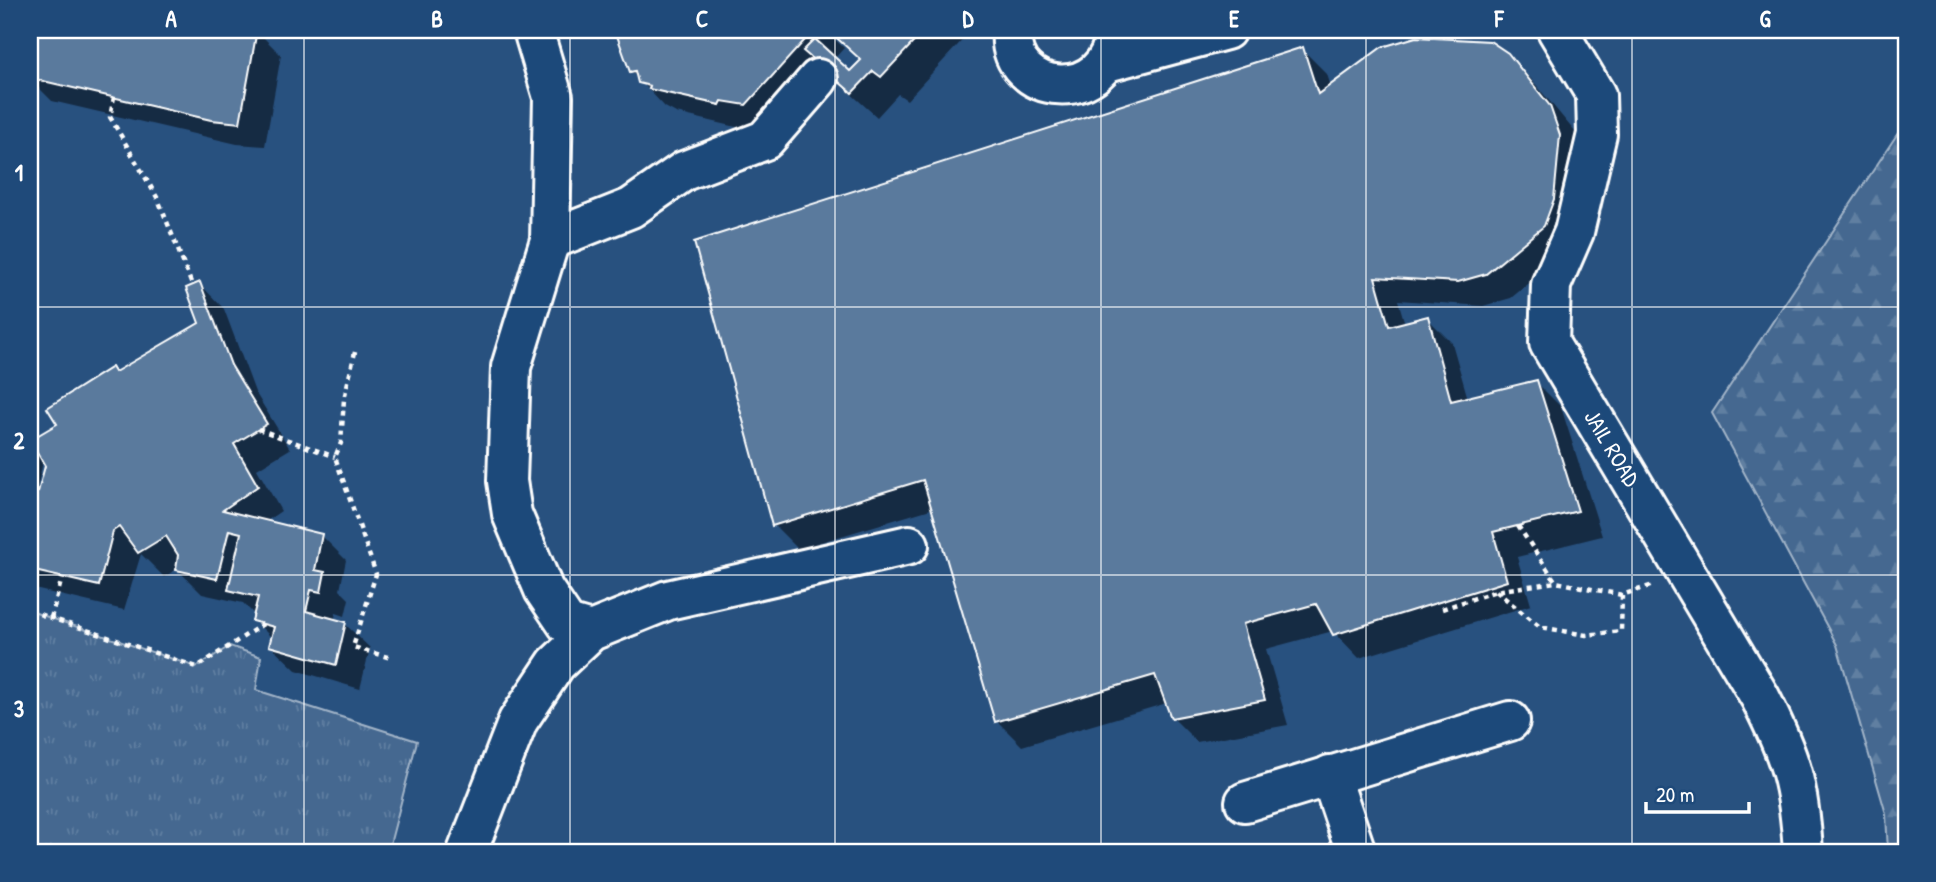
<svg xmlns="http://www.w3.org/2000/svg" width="1936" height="882" font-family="'Patrick Hand',sans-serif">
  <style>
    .grass { fill: url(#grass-tufts); stroke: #a2b4c8; stroke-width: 2 }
    .forest { fill: url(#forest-firs); stroke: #a2b4c8; stroke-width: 2 }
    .shadow { fill: #0007; fill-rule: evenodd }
    .building { fill: #5a7a9d; stroke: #fff; stroke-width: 2 }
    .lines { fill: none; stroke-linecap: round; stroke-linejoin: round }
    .minor-casing { stroke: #fff; stroke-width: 44 }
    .path { stroke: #fff; stroke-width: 4.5; stroke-dasharray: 5 5; stroke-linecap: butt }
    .minor { stroke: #1f4a7a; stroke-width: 38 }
    .grid { fill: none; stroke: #fff; stroke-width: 2; stroke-opacity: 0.55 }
    .labels { text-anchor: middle; stroke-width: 5; stroke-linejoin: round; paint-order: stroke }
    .street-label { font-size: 23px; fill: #fff; stroke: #1f4a7a }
    .neatline { fill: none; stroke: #fff; stroke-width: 2.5 }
    .grid-label { font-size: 23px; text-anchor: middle; font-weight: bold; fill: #fff }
  </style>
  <defs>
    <pattern id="grass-tufts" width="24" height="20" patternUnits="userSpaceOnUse" patternTransform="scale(1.75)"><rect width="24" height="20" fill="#446890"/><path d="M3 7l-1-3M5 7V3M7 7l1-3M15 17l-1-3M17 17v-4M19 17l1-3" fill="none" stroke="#607fa1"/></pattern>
    <pattern id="forest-firs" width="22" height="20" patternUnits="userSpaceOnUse" patternTransform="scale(1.75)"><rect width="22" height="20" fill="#446890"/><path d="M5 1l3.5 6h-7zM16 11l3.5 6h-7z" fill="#607fa1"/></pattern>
  </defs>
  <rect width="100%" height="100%" fill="#28517f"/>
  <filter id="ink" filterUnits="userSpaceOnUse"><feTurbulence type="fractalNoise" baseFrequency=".0143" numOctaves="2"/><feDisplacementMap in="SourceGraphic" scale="14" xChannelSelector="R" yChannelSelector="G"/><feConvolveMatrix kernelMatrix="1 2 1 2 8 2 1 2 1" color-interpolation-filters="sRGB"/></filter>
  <g filter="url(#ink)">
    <polygon class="grass" points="30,611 196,667 230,646 261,657 256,690 417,741 388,852 30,852"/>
    <polygon class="forest" points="1906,121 1906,852 1888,852 1886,814 1837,645 1712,413"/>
    <g class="shadow">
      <polygon points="38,30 256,30 281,55 265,146 237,144 52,101 30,79"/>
      <polygon points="617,30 825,30 844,48 834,59 850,74 862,61 830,30 983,30 982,36 969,33 907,100 898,94 877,117 830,75 771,129 746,124 745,129 676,113 665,107 632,72"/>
      <polygon points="1302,49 1327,74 1331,87 1507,55 1532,80 1575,132 1583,161 1568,251 1511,298 1483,306 1398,300 1405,324 1427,318 1452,343 1468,399 1536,382 1561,407 1602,536 1517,557 1531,605 1359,658 1333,631 1266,649 1288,725 1197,742 1172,717 1167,703 1022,746 997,721 934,508 798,549 774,525"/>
      <path d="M 200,284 L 224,309 L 255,392 L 290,449 L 257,469 L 281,511 L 265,522 L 321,535 L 346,560 L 340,590 L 349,599 L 345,616 L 336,613 L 334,621 L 345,624 L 370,648 L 360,689 L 296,670 L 271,646 L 273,639 L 254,620 L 255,615 L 243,603 L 202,594 L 177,569 L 164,577 L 141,554 L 124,610 L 30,588 L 30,449 L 42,459 L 30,442 L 60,424 L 116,373 L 201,324 ZM 43,461 L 47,466 L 39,494 L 36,493 Z"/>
    </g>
    <g class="building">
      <polygon points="36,30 257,30 240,123 211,120 30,78 30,58"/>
      <polygon points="615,30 814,30 746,105 722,101 720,105 649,89 650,86 638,83 635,71 630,72"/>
      <polygon points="828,30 925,30 881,77 873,71 852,93 803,51 815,39 850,71 861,60"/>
      <polygon points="1416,37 1490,41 1508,53 1550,106 1560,135 1554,199 1544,226 1486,274 1458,282 1375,277 1389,326 1428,316 1451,401 1537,380 1578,511 1493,532 1507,581 1333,635 1316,604 1243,624 1265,700 1171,718 1155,675 995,722 923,480 772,526 694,242 1303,47 1318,94 1382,47"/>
      <polygon points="200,282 231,365 267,424 234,444 258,486 223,510 322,534 315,570 325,572 321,592 311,590 306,611 346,622 336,665 269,646 274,627 252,621 258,597 228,590 241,533 229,530 217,579 176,570 178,555 166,536 138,553 119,527 113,531 99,586 30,570 30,490 38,492 45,466 30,440 57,424 47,408 112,367 115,372 199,323 186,288"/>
    </g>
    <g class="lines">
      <g class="minor-casing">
        <g id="minor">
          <polyline points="533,30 553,97 550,240 511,367 507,481 512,514 544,590 567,624 591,631"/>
          <path d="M 1012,30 C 1005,98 1111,107 1115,30"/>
          <path d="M 1557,30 L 1596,95 L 1597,134 L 1574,232 L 1551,285 L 1549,343 L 1760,697 C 1791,758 1799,784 1803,852"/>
          <polyline points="1107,62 1226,30"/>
          <polyline points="550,240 631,208 684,171 765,140 818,79"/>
          <polyline points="1330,775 1356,852"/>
          <polyline points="1245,802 1510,721"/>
          <polyline points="467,852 518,721 556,664 591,631 668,600 909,545"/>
        </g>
      </g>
      <g class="path">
        <polyline points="114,97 110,117 158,199 192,285"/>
        <polyline points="355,352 344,399 341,443 335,457 376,574 353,647 391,658"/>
        <polyline points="258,429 335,457"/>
        <polyline points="1518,526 1556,582 1622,595 1653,585"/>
        <polyline points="1496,591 1540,627 1586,635 1621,631 1622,595"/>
        <polyline points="1442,609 1496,591 1556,582"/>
        <polyline points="30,611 197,667 263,624"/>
        <polyline points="51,618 62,578"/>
      </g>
      <use href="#minor" class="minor"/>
    </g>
  </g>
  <path class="grid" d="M 304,30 L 304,852M 570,30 L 570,852M 835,30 L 835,852M 1101,30 L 1101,852M 1366,30 L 1366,852M 1632,30 L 1632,852M 30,307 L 1906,307M 30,575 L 1906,575"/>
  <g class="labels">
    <g class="street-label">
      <text transform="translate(1612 448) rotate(59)" y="8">JAIL ROAD</text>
    </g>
  </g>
  <rect width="1936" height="882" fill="none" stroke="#1f4a7a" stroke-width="77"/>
  <path d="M1646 802v10h103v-10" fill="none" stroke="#ffffff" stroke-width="3.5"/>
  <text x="1656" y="802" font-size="21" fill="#ffffff" stroke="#1f4a7a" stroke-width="5" paint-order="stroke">20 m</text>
  <rect x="38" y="38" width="1860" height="806" class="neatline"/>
  <g class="grid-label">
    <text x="171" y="27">A</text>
    <text x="437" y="27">B</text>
    <text x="702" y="27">C</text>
    <text x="968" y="27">D</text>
    <text x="1234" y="27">E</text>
    <text x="1499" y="27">F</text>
    <text x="1765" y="27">G</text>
    <text x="19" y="181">1</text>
    <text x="19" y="449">2</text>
    <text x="19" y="717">3</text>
  </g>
</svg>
